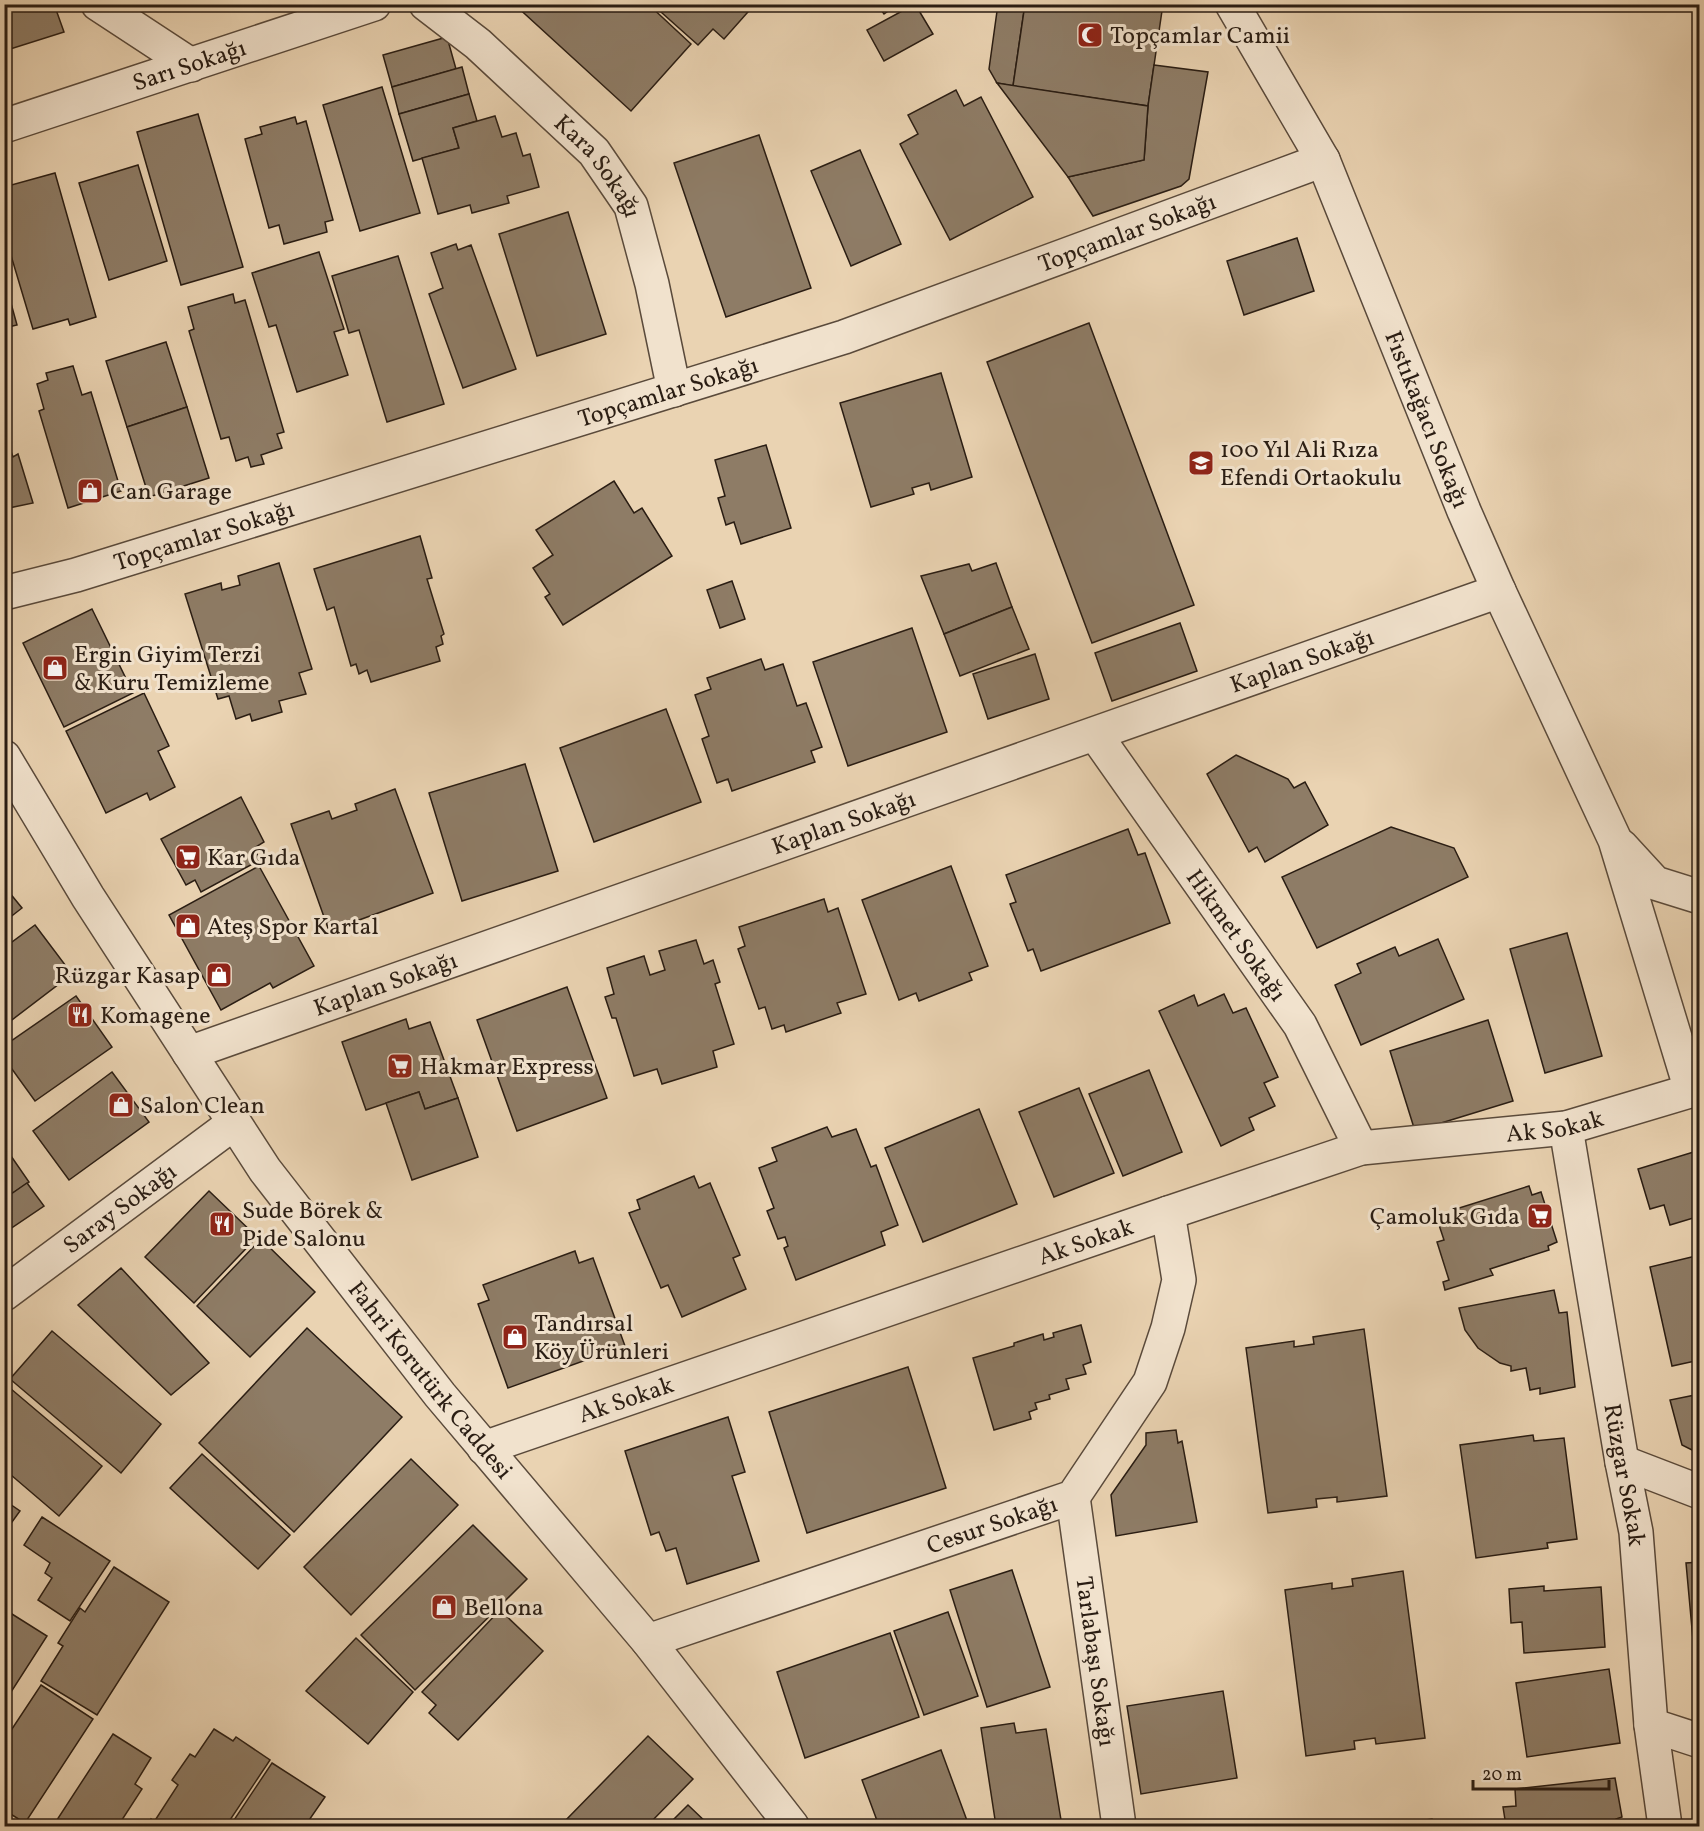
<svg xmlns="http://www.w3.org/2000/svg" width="1704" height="1831" font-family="Vollkorn,serif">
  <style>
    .building { fill: #8e7c66; stroke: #2a1d13; stroke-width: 1.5 }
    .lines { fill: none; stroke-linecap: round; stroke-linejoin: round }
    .minor-casing { stroke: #5a4a3b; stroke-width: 36 }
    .minor { stroke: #f1e2cd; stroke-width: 33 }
    .labels { text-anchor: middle; stroke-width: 6; stroke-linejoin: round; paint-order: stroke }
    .poi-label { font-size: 24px; fill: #2a1d13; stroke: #f1e2cd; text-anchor: start }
    .street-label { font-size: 24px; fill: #2a1d13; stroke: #f1e2cd }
  </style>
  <rect width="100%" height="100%" fill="#ead3b2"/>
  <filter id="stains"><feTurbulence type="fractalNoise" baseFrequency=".00333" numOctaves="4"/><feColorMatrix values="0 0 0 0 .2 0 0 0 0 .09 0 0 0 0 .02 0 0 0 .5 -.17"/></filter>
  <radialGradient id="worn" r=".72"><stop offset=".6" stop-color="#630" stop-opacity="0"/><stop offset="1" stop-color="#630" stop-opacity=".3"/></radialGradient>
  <g class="building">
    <polygon points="4,4 54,4 64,32 4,51"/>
    <polygon points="514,4 648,4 691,44 631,111"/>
    <polygon points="652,4 755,4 724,39 713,29 698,45"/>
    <polygon points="877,4 898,4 884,14"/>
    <polygon points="915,4 933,34 884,61 867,30"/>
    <polygon points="998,4 1025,4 1013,86 997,83 989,69"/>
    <polygon points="1025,4 1163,4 1148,106 1013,86"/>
    <polygon points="447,37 456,69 392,87 383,55"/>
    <polygon points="1154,65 1208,72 1189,179 1181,186 1093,216 1068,177 1144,160 1148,106"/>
    <polygon points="462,67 469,94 399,114 392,87"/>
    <polygon points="997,83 1148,106 1144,160 1068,177"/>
    <polygon points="382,87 420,213 360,231 323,105"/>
    <polygon points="956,90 964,106 981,97 1033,197 950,240 900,144 918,134 908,115"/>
    <polygon points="469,94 477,121 453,128 459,148 413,161 399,114"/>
    <polygon points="198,114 243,267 181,285 137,132"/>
    <polygon points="495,116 502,137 516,133 523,156 530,154 539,187 507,196 509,203 472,213 470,205 438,214 422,158 459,148 453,128"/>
    <polygon points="295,117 297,124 306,121 333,220 325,222 327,232 284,244 279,225 269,228 245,139 262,134 260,127"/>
    <polygon points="759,135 811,288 726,317 674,163"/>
    <polygon points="860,150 901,244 851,266 811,171"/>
    <polygon points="138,165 167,261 109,280 79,183"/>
    <polygon points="55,173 96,317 70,325 68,319 33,329 4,232 4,187"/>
    <polygon points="568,212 606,334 537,356 499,234"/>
    <polygon points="1297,238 1314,291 1244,315 1227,261"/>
    <polygon points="456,244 458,250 471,245 516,369 463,388 429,294 443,288 431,253"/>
    <polygon points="319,252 344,329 334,332 348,375 297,392 276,325 269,327 252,273"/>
    <polygon points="398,256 444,404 387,422 359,330 349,333 332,276"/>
    <polygon points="4,278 17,325 4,328"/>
    <polygon points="233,294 235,303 245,300 284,432 277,434 282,448 261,455 264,464 251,467 248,457 236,461 229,437 221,439 189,331 194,329 188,307"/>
    <polygon points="1089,323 1194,605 1092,643 987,362"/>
    <polygon points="166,342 187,407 127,427 106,361"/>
    <polygon points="73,366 82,395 91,392 121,491 68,508 39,411 44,409 37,384 48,380 46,373"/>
    <polygon points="941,373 972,477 931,490 929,483 912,488 914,494 871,507 840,403"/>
    <polygon points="187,407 209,478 149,497 127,427"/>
    <polygon points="4,431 13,457 18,454 33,503 4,509"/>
    <polygon points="766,445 791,528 741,544 734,522 726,525 718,498 725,496 715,460"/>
    <polygon points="614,481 634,513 642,508 672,556 563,625 545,597 550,594 533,568 553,555 536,530"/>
    <polygon points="420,536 432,578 427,579 444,634 441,636 443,644 436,647 440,661 371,682 367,670 359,674 356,664 351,666 334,607 327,610 314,569"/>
    <polygon points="279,563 312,669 299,673 306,694 279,701 282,712 252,721 250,714 236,719 229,696 218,699 185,594 221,583 222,590 240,585 238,576"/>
    <polygon points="996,563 1012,607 944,634 921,576 969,564 972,571"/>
    <polygon points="732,581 745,619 720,628 707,590"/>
    <polygon points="1012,607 1029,649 960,676 944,634"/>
    <polygon points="92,609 133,693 64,727 23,643"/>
    <polygon points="1180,623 1197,671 1112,701 1095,653"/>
    <polygon points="912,628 947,732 848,766 813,662"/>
    <polygon points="1035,654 1049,699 988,719 973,674"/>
    <polygon points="761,659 765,670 783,664 797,706 806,703 822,747 811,751 815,762 732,791 728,779 717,783 702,739 709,736 695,695 711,689 707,678"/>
    <polygon points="144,693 169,746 158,751 175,787 150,800 147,793 106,813 66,731"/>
    <polygon points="666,709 701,802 594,842 560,748"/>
    <polygon points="1236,755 1288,779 1294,788 1305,782 1328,825 1265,862 1257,847 1249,852 1207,774"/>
    <polygon points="525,764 558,871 462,901 429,793"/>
    <polygon points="395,789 433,893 329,931 291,824 329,811 332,819 357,810 355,804"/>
    <polygon points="241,797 264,842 254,848 260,860 201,892 195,880 186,885 161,839"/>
    <polygon points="1391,827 1454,848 1468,877 1317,948 1282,877"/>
    <polygon points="1128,829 1138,855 1145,853 1170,923 1041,971 1033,949 1028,951 1010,904 1016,902 1006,875"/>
    <polygon points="259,866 314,966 273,988 270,983 221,1010 169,915"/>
    <polygon points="951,866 988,966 969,973 972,980 919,1001 916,993 899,1000 862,900"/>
    <polygon points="4,886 22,908 4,922"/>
    <polygon points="824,899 828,912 838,908 866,994 837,1003 841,1013 786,1032 784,1025 772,1029 765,1007 759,1009 738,949 745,946 739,927"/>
    <polygon points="35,925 72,974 4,1026 4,948"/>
    <polygon points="1567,933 1602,1056 1545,1073 1510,949"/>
    <polygon points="1438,939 1464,999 1361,1045 1335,985 1361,973 1357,964 1395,947 1399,956"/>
    <polygon points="696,940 704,964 713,960 720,982 715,984 734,1044 713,1051 717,1067 662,1084 657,1069 634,1076 616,1018 612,1018 605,997 614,994 607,968 644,956 650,975 665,970 659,951"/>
    <polygon points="567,987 607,1098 517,1131 477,1020"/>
    <polygon points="1224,994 1233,1013 1246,1008 1278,1077 1264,1083 1275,1106 1249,1118 1254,1130 1221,1146 1159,1011 1194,995 1198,1006"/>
    <polygon points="76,996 112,1047 35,1101 4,1058 4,1046"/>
    <polygon points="406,1019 409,1029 430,1022 458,1098 425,1109 419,1092 366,1110 342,1042"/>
    <polygon points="1488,1020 1513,1101 1415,1131 1390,1051"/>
    <polygon points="1149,1070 1182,1152 1123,1176 1089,1094"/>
    <polygon points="112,1072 149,1122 69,1180 33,1131"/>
    <polygon points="1079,1088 1114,1173 1054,1197 1019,1112"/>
    <polygon points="419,1092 425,1109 458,1098 478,1157 412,1180 386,1103"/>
    <polygon points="979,1109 1017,1204 923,1242 885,1148"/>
    <polygon points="827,1127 832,1137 856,1129 871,1167 876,1165 898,1225 881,1232 885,1245 796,1280 784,1248 788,1246 785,1237 778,1239 767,1211 774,1208 759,1168 777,1161 772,1148"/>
    <polygon points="1700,1150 1700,1216 1670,1225 1664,1205 1650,1209 1638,1169"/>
    <polygon points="11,1156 29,1182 4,1199 4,1160"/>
    <polygon points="694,1176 699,1188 710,1183 740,1255 733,1258 746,1289 682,1317 668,1285 661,1288 629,1213 640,1209 637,1200"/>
    <polygon points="27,1183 44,1206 4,1233 4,1199"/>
    <polygon points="1529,1186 1532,1195 1541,1192 1557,1242 1548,1246 1549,1250 1490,1269 1493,1275 1445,1290 1443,1282 1449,1280 1437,1242 1444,1240 1438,1222 1458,1216 1456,1209"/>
    <polygon points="209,1191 257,1237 194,1303 145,1257"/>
    <polygon points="261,1239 315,1292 250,1357 197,1306"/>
    <polygon points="575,1251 579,1263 593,1258 625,1346 508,1388 478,1304 489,1300 483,1285"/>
    <polygon points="1700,1255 1700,1360 1672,1366 1650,1267"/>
    <polygon points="121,1268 209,1363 171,1395 78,1305"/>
    <polygon points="1554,1290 1559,1313 1567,1312 1575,1387 1540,1394 1540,1388 1530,1390 1526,1368 1511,1371 1511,1366 1500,1363 1478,1348 1465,1330 1459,1308"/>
    <polygon points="1081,1325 1091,1362 1083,1365 1086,1374 1066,1379 1069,1389 1049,1395 1050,1399 1035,1403 1037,1409 1029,1412 1031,1419 994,1430 973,1358 1014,1346 1014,1343 1043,1334 1044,1340 1054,1337 1053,1333"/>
    <polygon points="307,1328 402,1417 294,1532 199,1443"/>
    <polygon points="1364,1329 1387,1496 1337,1502 1337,1497 1316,1499 1317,1507 1268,1513 1246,1348 1294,1341 1294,1347 1314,1344 1313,1337"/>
    <polygon points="52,1331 161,1424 121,1473 10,1379"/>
    <polygon points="908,1367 946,1488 807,1533 769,1412"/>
    <polygon points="4,1383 102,1466 59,1516 4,1469"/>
    <polygon points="1700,1394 1700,1454 1682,1445 1670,1400"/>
    <polygon points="728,1417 745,1472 732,1476 759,1561 687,1584 676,1548 666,1551 659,1532 651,1535 625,1451"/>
    <polygon points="1176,1430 1178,1443 1182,1441 1197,1522 1116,1536 1111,1495 1146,1445 1146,1433"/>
    <polygon points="1533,1435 1534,1441 1564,1438 1577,1539 1547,1543 1548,1548 1476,1558 1460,1445"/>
    <polygon points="202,1454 290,1535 258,1569 170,1488"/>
    <polygon points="411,1459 458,1505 351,1615 304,1567"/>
    <polygon points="4,1500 20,1511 4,1533"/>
    <polygon points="42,1517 110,1561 70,1621 38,1600 52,1578 45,1573 50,1563 24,1545"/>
    <polygon points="473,1525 527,1579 415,1690 361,1635"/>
    <polygon points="1700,1562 1700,1695 1698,1695 1686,1563"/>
    <polygon points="114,1567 169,1602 97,1715 41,1681 63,1646 58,1643 80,1608 85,1612"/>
    <polygon points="1012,1570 1050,1687 987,1707 950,1590"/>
    <polygon points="1403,1571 1425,1738 1376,1744 1375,1738 1354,1741 1355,1749 1306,1756 1285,1590 1332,1583 1332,1589 1353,1586 1352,1579"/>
    <polygon points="1544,1586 1544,1591 1601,1587 1605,1647 1524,1653 1522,1622 1511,1623 1509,1589"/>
    <polygon points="4,1609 47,1636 4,1703"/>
    <polygon points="500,1610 543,1651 458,1740 429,1713 436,1705 422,1692"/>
    <polygon points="948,1612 978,1696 924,1715 894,1631"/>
    <polygon points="890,1633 919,1717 805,1758 777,1672"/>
    <polygon points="356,1638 413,1692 368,1744 306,1691"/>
    <polygon points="1609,1669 1620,1743 1527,1757 1516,1683"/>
    <polygon points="41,1685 93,1719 25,1823 4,1810 4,1741"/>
    <polygon points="1223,1691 1237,1778 1141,1794 1127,1706"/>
    <polygon points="1014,1723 1016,1733 1046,1729 1062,1826 996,1826 981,1728"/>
    <polygon points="214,1729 233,1741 236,1737 270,1760 226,1826 146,1826 151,1819 154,1822 178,1785 172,1780 190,1754 195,1757"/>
    <polygon points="113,1734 151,1758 135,1784 142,1789 118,1826 53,1826"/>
    <polygon points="648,1736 693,1779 647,1826 640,1821 635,1826 571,1826 565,1821"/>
    <polygon points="941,1750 969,1826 879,1826 862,1780"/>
    <polygon points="272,1763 325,1797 305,1826 230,1826"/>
    <polygon points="1615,1778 1622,1817 1616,1819 1617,1826 1506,1826 1503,1807 1516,1806 1515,1789"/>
    <polygon points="688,1805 710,1826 667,1826"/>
    <polygon points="1432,1819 1433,1826 1381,1826"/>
  </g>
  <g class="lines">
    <g class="minor-casing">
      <g id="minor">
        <polyline points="98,4 191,65"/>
        <path id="s1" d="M 426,4 L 478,44 L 594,152 L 631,206 L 652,284 L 674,390"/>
        <path id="s2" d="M 1232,4 L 1323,160 L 1464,511 L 1499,591 L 1615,840 L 1691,1090"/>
        <path id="s3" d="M 4,126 L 374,4"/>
        <path id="s4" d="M 4,593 L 76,575 L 844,337 L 1323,160"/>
        <path id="s5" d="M 1095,734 L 1300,1025 L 1361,1148"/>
        <path id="s6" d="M 4,757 L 88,897 L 265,1170 L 440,1395 L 648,1641 L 792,1826"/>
        <polyline points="1621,846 1655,883 1700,897"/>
        <path id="s7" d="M 189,1053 L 1499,591"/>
        <path id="s8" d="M 1566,1128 L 1622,1462 L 1636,1532 L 1651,1725 L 1665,1826"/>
        <path id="s9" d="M 4,1294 L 234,1123"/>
        <path id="s10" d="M 484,1448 L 1168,1213 L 1361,1148 L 1566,1128 L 1700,1088"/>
        <polyline points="1622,1462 1700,1492"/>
        <path id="s11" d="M 1073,1497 L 1119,1826"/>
        <path id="s12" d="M 648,1641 L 1073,1497 L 1150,1382 L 1168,1328 L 1179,1280 L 1168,1213"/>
        <polyline points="1651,1725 1700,1741"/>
      </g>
    </g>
    <use href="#minor" class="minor"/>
  </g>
  <defs>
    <g id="mosque-square" transform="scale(1.35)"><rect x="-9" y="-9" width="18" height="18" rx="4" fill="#8f2418" stroke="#f1e2cd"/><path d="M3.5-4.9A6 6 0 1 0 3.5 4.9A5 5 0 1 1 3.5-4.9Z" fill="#fff"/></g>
    <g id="school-square" transform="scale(1.35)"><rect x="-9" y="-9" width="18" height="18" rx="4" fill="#8f2418" stroke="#f1e2cd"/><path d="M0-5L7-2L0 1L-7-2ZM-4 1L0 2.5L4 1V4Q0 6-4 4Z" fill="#fff"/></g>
    <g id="shop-square" transform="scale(1.35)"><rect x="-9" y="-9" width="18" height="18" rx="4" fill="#8f2418" stroke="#f1e2cd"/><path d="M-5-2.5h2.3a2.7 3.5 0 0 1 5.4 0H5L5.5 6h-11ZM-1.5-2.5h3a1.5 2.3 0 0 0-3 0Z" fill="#fff"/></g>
    <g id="supermarket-square" transform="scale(1.35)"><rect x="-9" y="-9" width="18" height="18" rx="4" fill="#8f2418" stroke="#f1e2cd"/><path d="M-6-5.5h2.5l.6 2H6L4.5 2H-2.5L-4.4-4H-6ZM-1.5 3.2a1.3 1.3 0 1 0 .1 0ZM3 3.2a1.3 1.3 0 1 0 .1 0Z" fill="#fff"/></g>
    <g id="restaurant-square" transform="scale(1.35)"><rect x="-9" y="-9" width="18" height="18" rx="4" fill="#8f2418" stroke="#f1e2cd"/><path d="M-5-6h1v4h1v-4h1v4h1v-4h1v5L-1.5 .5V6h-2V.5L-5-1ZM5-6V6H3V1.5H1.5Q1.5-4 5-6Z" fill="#fff"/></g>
  </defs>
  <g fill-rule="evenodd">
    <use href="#mosque-square" x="1090" y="35"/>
    <use href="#school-square" x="1201" y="463"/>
    <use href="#shop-square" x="90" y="491"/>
    <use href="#shop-square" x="55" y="668"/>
    <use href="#supermarket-square" x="188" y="857"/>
    <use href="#shop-square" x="188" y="926"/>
    <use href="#shop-square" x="219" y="975"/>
    <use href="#restaurant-square" x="80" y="1015"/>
    <use href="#supermarket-square" x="400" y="1066"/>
    <use href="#shop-square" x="121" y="1105"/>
    <use href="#supermarket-square" x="1540" y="1216"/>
    <use href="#restaurant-square" x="222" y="1224"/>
    <use href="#shop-square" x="515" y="1337"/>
    <use href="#shop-square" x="444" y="1607"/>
  </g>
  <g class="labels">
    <g class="poi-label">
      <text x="1110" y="43">Topçamlar Camii</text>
      <text x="1220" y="457">100 Yıl Ali Rıza<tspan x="1220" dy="28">Efendi Ortaokulu</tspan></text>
      <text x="110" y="499">Can Garage</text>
      <text x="74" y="662">Ergin Giyim Terzi<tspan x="74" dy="28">&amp; Kuru Temizleme</tspan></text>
      <text x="207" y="865">Kar Gıda</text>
      <text x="207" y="934">Ateş Spor Kartal</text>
      <text x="200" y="983" text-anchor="end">Rüzgar Kasap</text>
      <text x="100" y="1023">Komagene</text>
      <text x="420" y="1074">Hakmar Express</text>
      <text x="140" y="1113">Salon Clean</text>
      <text x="242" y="1218">Sude Börek &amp;<tspan x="242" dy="28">Pide Salonu</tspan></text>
      <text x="1520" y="1224" text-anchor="end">Çamoluk Gıda</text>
      <text x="534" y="1331">Tandırsal<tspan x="534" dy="28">Köy Ürünleri</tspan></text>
      <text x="464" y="1615">Bellona</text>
    </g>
    <g class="street-label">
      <text dy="8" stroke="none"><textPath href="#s3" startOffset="195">Sarı Sokağı</textPath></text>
      <text dy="8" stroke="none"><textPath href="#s1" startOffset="238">Kara Sokağı</textPath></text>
      <text dy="8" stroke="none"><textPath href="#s4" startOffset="1180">Topçamlar Sokağı</textPath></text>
      <text dy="8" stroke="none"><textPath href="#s4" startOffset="694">Topçamlar Sokağı</textPath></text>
      <text dy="8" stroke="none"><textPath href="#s2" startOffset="460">Fıstıkağacı Sokağı</textPath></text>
      <text dy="8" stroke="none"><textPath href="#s4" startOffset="208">Topçamlar Sokağı</textPath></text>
      <text dy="8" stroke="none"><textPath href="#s7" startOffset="1180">Kaplan Sokağı</textPath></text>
      <text dy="8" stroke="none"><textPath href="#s7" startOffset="694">Kaplan Sokağı</textPath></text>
      <text dy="8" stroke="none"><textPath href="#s5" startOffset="246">Hikmet Sokağı</textPath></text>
      <text dy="8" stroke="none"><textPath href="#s7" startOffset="208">Kaplan Sokağı</textPath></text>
      <text dy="8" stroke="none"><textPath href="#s10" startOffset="1122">Ak Sokak</textPath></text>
      <text dy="8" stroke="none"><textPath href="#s9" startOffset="144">Saray Sokağı</textPath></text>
      <text dy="8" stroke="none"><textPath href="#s10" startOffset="636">Ak Sokak</textPath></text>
      <text dy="8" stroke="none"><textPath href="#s6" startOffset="756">Fahri Korutürk Caddesi</textPath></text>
      <text dy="8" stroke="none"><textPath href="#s10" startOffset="150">Ak Sokak</textPath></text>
      <text dy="8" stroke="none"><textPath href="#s8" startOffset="352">Rüzgar Sokak</textPath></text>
      <text dy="8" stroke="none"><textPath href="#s12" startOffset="363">Cesur Sokağı</textPath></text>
      <text dy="8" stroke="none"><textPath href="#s11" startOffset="166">Tarlabaşı Sokağı</textPath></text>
    </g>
  </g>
  <rect width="1704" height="1831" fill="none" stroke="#ead3b2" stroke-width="24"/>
  <rect x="6" y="6" width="1692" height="1819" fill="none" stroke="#2a1d13" stroke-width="3"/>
  <rect x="12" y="12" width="1680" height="1807" fill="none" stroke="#2a1d13" stroke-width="1.5"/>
  <path d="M1473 1780v9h136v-9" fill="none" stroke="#2a1d13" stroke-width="3"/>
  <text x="1482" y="1780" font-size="18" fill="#2a1d13" stroke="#f1e2cd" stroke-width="4.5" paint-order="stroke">20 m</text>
  <rect width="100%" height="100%" filter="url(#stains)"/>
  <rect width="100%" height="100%" fill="url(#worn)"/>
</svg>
